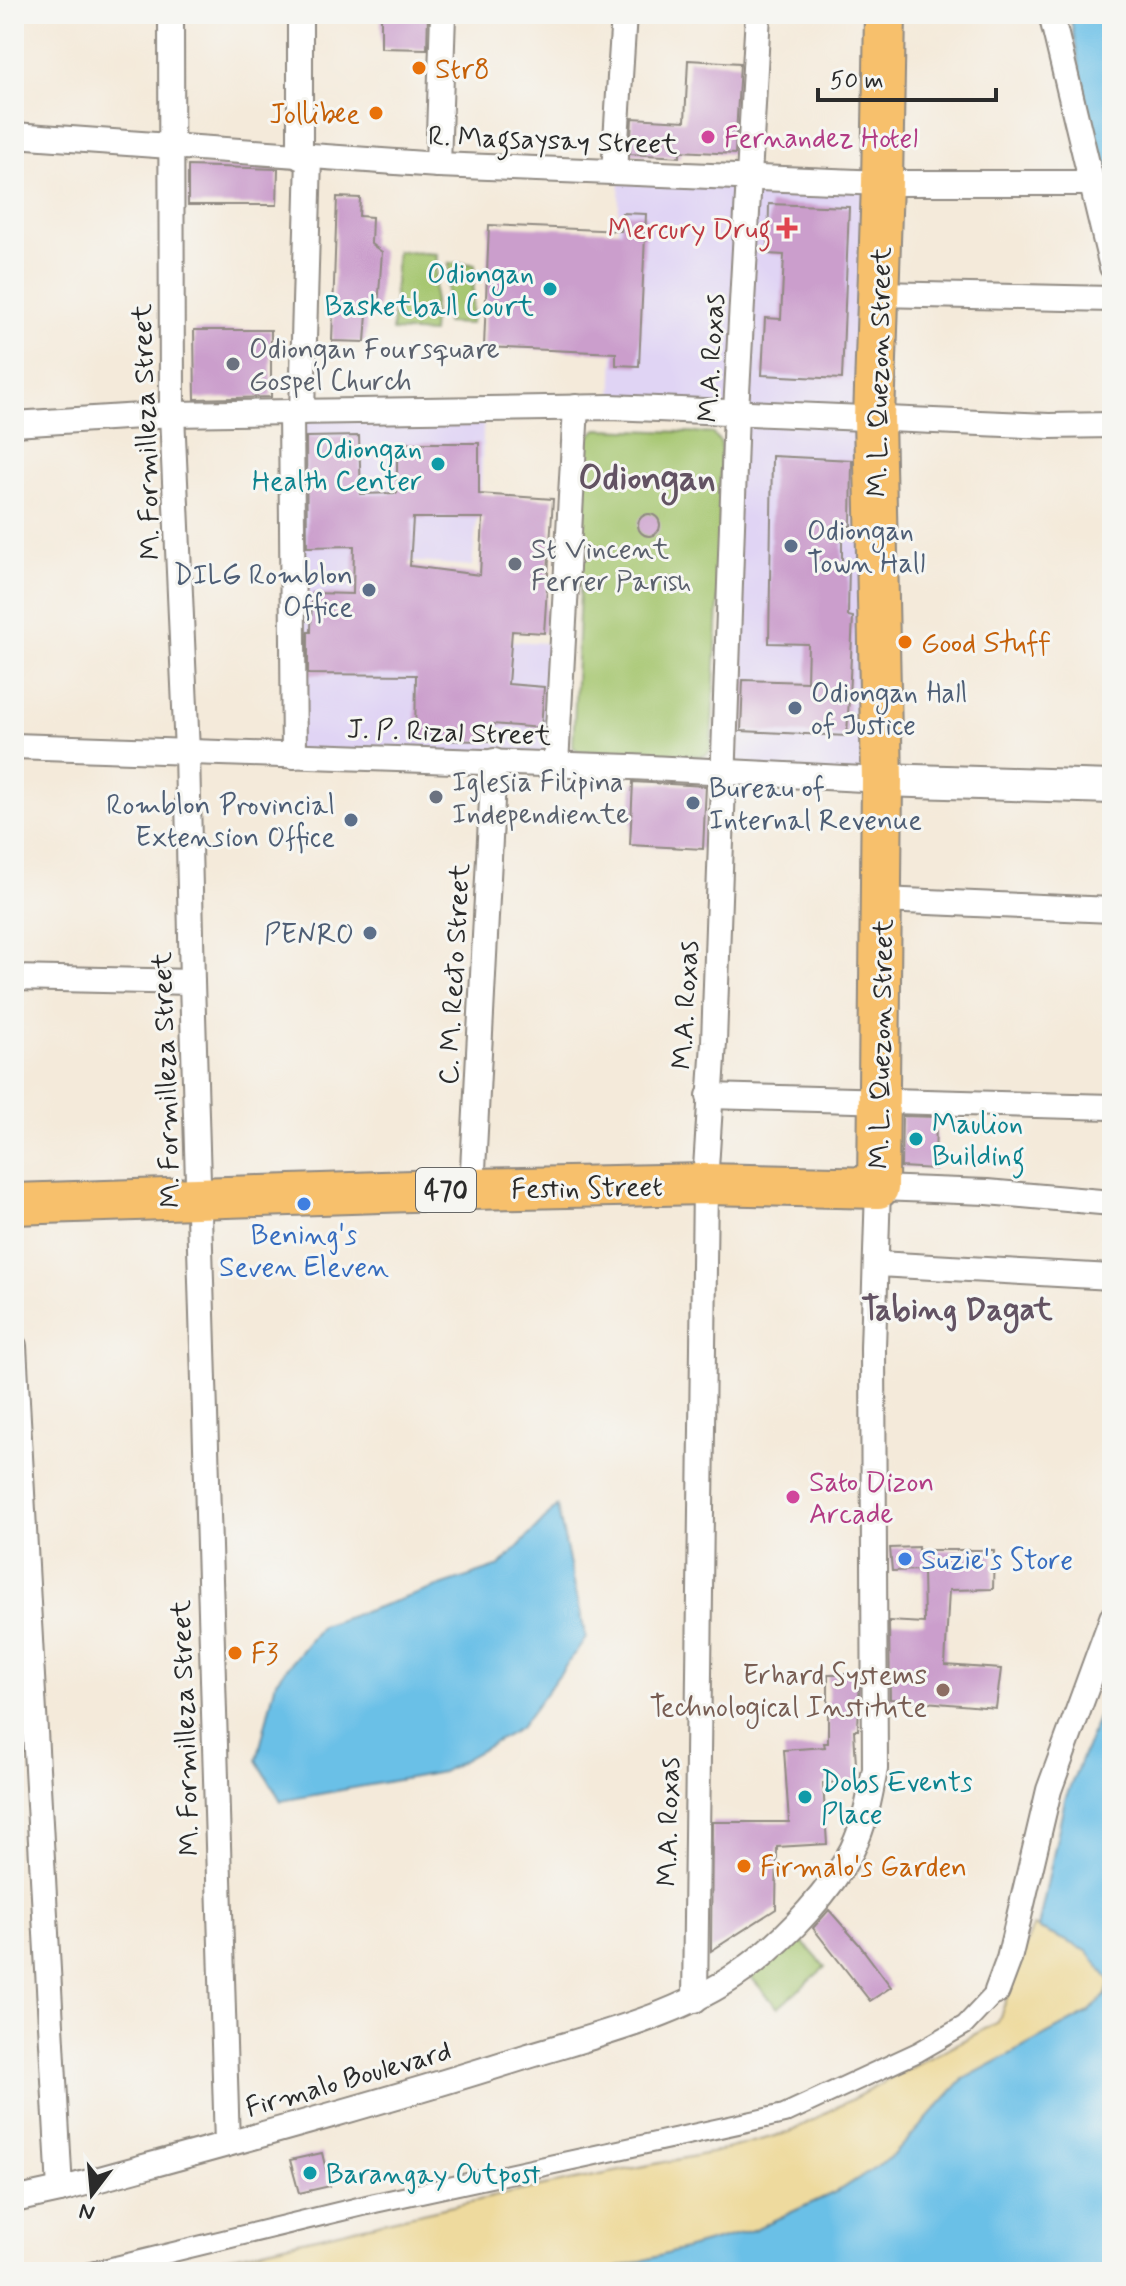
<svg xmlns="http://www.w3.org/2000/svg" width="1126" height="2286" font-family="Mynerve,sans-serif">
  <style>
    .built { fill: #e0d4f4 }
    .green { fill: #a6c66f; stroke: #68784d; stroke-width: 2 }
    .sand { fill: #eeda9e; stroke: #8c8264; stroke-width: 2 }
    .water { fill: #6bc0e7; stroke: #4b7689; stroke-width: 2 }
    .building { fill: #cb9ecc; fill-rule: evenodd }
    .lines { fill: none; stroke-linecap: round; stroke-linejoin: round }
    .pedestrian-casing { stroke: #908a82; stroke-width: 22 }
    .minor-casing { stroke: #908a82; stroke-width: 28 }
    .tertiary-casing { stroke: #908a82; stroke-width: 36 }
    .primary-casing { stroke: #908a82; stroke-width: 44 }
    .pedestrian { stroke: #fff; stroke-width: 18 }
    .minor { stroke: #fff; stroke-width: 24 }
    .tertiary { stroke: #fff; stroke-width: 32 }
    .primary { stroke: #f7c06c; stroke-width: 40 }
    .food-dot { fill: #e8710a; stroke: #f6f6f2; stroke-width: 3 }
    .hotel-dot { fill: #d1479c; stroke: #f6f6f2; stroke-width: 3 }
    .health-dot { fill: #e0444e; stroke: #f6f6f2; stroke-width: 3 }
    .culture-dot { fill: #0f9aa8; stroke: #f6f6f2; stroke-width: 3 }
    .worship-dot { fill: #6b7280; stroke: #f6f6f2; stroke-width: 3 }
    .service-dot { fill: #5c6f8a; stroke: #f6f6f2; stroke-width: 3 }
    .shop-dot { fill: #3f7fe0; stroke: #f6f6f2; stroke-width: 3 }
    .education-dot { fill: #8d6e63; stroke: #f6f6f2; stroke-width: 3 }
    .labels { text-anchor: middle; stroke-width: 6; stroke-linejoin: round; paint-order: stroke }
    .shield { fill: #f6f6f2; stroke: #686867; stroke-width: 2 }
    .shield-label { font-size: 26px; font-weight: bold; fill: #2b2b2b }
    .food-label { font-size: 28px; fill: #c56008; stroke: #f6f6f2; text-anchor: start }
    .hotel-label { font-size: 28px; fill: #b23c85; stroke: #f6f6f2; text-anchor: start }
    .street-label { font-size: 28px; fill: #2b2b2b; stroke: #f6f6f2 }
    .health-label { font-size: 28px; fill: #be3a42; stroke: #f6f6f2; text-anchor: end }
    .culture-label { font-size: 28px; fill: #0d838f; stroke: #f6f6f2; text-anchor: start }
    .worship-label { font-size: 28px; fill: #5b616d; stroke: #f6f6f2; text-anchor: start }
    .service-label { font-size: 28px; fill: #4e5e75; stroke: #f6f6f2; text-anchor: start }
    .shop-label { font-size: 28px; fill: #366cbe; stroke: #f6f6f2 }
    .education-label { font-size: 28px; fill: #785e54; stroke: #f6f6f2; text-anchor: end }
    .quarter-label { font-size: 32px; font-weight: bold; fill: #635363; stroke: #f6f6f2 }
    .district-label { font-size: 36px; font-weight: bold; fill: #635363; stroke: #f6f6f2 }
  </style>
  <rect width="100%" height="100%" fill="#f6f6f2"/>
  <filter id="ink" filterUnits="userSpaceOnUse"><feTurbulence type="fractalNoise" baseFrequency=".0125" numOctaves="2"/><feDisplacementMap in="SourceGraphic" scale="16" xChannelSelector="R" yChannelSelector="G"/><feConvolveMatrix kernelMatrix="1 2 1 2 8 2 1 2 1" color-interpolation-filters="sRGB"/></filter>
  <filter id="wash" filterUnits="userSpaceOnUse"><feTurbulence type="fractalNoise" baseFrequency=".006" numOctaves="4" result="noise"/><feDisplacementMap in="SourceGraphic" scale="32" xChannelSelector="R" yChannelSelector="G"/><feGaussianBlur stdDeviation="1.8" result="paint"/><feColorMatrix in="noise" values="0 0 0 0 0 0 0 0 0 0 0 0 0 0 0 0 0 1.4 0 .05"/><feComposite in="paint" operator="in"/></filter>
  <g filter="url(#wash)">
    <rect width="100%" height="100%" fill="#f4eada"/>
    <g class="built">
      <polygon points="620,172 882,183 882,780 722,770 736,411 612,407"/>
      <polygon points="484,410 481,485 472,566 408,561 404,582 477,639 563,644 556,764 294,756 291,412"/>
    </g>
    <g class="green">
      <polygon points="397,251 437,254 432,333 392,331"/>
      <polygon points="449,263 475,264 471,324 446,323"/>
      <polygon points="598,429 712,433 721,443 719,584 711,748 708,754 703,756 580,752 573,747 587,437"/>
      <polygon points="797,1935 825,1967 778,2008 750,1976"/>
    </g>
    <polygon class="sand" points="1033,1926 1088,1951 1110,1981 1106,1995 1089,2012 962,2080 895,2154 842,2189 753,2230 602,2272 162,2272 510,2193 715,2152 790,2132 998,2022"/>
    <g class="water">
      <polygon points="1070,14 1110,14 1112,213 1080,70"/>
      <polygon points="557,1506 586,1638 520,1728 442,1772 281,1801 257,1760 276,1681 321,1626 500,1566"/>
      <polygon points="1112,1684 1112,2272 602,2272 753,2230 842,2189 895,2154 962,2080 1089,2012 1106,1995 1110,1981 1087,1951 1038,1928 1065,1799"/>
    </g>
    <g id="blocks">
      <g class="building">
        <polygon points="381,14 428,14 427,49 381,48"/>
        <polygon points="688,60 740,63 735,154 680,151 680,157 630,154 632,118 685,121"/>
        <polygon points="188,166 278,169 277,205 188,205"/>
        <polygon points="337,197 360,198 359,216 372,217 371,244 382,252 378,307 367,314 365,342 332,341"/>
        <polygon points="769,204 849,207 842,379 762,375 765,318 781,319 784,255 768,254"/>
        <polygon points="622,213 646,214 639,366 616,365 616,353 484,347 489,225 621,231"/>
        <polygon points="194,330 271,330 271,397 195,399"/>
        <path d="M 359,436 L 361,494 L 397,493 L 397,443 L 479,443 L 479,494 L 553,499 L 544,633 L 512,631 L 508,684 L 544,687 L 541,728 L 493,724 L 492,741 L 415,740 L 416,675 L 308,674 L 308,632 L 311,632 L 312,593 L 353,594 L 354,546 L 307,547 L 306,437 ZM 413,518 L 483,518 L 480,575 L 410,566 Z"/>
        <polygon points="772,456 852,460 851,526 842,526 842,562 849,563 848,616 853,617 847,736 741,731 743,680 807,682 808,644 769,643"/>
        <circle cx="649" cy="525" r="11"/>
        <polygon points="633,782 706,786 703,849 630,845"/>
        <polygon points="902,1116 936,1117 935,1169 901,1167"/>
        <polygon points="918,1547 918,1550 994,1550 993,1589 949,1590 945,1665 1001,1669 996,1708 890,1699 889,1621 924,1623 923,1570 892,1571 890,1548"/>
        <polygon points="828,1674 860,1674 858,1730 854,1730 857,1782 823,1783 827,1844 777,1847 776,1909 711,1951 712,1822 789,1822 784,1750 825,1747 824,1743 828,1743"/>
        <polygon points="829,1910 858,1943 891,1987 870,2001 813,1928"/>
        <polygon points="322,2153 330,2186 299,2193 290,2160"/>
      </g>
    </g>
  </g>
  <g filter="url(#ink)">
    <use href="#blocks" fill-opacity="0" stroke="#908a82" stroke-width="2"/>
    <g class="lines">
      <g class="pedestrian-casing">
        <polyline id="pedestrian" points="91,2272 375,2203 784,2114 918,2052 965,2025 997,1991"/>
      </g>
      <g class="minor-casing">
        <g id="minor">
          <polyline points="171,14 172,414 187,752 192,982 227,2144"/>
          <polyline points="1051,14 1112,267"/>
          <polyline points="14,135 438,165 882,183 1090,183"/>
          <polyline points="300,157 300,14"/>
          <polyline points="438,165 443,14"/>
          <polyline points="614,172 624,14"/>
          <polyline points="878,294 1112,299"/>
          <polyline points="291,412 294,756"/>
          <polyline points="302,412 309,157"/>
          <polyline points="14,424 172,414 611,407 1049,426 1112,425"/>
          <polyline points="14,746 631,767 882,780"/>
          <polyline points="556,764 576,407"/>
          <polyline points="882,900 1112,910"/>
          <polyline points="14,978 192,982"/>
          <polyline points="709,1096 1112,1107"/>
          <polyline points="472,1189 494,761"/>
          <polyline points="878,1264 1112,1277"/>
          <polyline points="14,1346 60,2190"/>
          <polyline points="997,1991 1009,1959 1049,1790 1112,1618"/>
          <polyline points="695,2000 705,1184 714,1042 736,411 758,14"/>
          <path d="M 14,2200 L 60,2190 C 216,2147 371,2106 525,2057 C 603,2033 688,2014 753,1963 C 789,1935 831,1890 852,1850 C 865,1824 870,1796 875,1769 L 873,1348 L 878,1188 L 987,1192 L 1112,1203"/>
        </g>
      </g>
      <g class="tertiary-casing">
        <polyline id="tertiary" points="882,780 1112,787"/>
      </g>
      <g class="primary-casing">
        <polyline id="primary" points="14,1204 472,1189 705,1184 878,1188 882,780 874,418 882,183 885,14"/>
      </g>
      <use href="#pedestrian" class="pedestrian"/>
      <use href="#minor" class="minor"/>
      <use href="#tertiary" class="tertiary"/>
      <use href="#primary" class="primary"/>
    </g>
  </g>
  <g class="food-dot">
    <circle cx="419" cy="68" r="8"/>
    <circle cx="376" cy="113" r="8"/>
    <circle cx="905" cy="642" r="8"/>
    <circle cx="235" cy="1653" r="8"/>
    <circle cx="744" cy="1866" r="8"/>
  </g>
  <g class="hotel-dot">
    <circle cx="708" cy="137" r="8"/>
    <circle cx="793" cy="1497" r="8"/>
  </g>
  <path class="health-dot" d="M783 216h8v8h8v8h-8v8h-8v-8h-8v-8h8z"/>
  <g class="culture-dot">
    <circle cx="550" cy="289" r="8"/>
    <circle cx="438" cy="464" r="8"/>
    <circle cx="916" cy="1139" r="8"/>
    <circle cx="805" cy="1797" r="8"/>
    <circle cx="310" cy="2173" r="8"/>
  </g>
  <g class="worship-dot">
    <circle cx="233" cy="364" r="8"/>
    <circle cx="515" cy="564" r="8"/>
    <circle cx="436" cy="797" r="8"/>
  </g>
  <g class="service-dot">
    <circle cx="791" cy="546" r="8"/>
    <circle cx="369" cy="590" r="8"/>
    <circle cx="795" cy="708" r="8"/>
    <circle cx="693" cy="803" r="8"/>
    <circle cx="351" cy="820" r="8"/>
    <circle cx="370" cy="933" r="8"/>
  </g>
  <g class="shop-dot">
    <circle cx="304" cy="1204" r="8"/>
    <circle cx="905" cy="1559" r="8"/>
  </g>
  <circle class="education-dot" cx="943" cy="1690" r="8"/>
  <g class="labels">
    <rect class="shield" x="416" y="1168" width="60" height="44" rx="6"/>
    <g class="shield-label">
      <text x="446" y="1199">470</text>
    </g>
    <g class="food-label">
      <text x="435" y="78">Str8</text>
      <text x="360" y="123" text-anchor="end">Jollibee</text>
      <text x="921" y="652">Good Stuff</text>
      <text x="251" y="1663">F3</text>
      <text x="760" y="1876">Firmalo's Garden</text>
    </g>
    <g class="hotel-label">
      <text x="724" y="147">Fernandez Hotel</text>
      <text x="809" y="1491">Sato Dizon<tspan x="809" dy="32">Arcade</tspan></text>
    </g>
    <g class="street-label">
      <text transform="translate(553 139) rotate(2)" y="10">R. Magsaysay Street</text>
      <text transform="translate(710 358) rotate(-87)" y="10">M.A. Roxas</text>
      <text transform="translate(878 372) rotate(-89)" y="10">M. L. Quezon Street</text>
      <text transform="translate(145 432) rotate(-92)" y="10">M. Formilleza Street</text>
      <text transform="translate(449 731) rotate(2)" y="10">J. P. Rizal Street</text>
      <text transform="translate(453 974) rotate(-87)" y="10">C. M. Recto Street</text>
      <text transform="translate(684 1005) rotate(-87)" y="10">M.A. Roxas</text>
      <text transform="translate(880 1044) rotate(-89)" y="10">M. L. Quezon Street</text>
      <text transform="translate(165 1080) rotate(-92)" y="10">M. Formilleza Street</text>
      <text transform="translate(587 1187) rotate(-1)" y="10">Festin Street</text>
      <text transform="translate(184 1728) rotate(-92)" y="10">M. Formilleza Street</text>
      <text transform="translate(667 1822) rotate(-89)" y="10">M.A. Roxas</text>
      <text transform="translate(348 2078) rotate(-16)" y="10">Firmalo Boulevard</text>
    </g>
    <g class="health-label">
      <text x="771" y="238">Mercury Drug</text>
    </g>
    <g class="culture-label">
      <text x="534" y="283" text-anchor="end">Odiongan<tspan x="534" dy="32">Basketball Court</tspan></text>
      <text x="422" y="458" text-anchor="end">Odiongan<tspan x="422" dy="32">Health Center</tspan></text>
      <text x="932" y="1133">Maulion<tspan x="932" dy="32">Building</tspan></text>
      <text x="821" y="1791">Dobs Events<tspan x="821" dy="32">Place</tspan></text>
      <text x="326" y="2183">Barangay Outpost</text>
    </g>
    <g class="worship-label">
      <text x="249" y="358">Odiongan Foursquare<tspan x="249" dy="32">Gospel Church</tspan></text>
      <text x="531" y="558">St Vincent<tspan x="531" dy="32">Ferrer Parish</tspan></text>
      <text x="452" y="791">Iglesia Filipina<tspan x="452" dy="32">Independiente</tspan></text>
    </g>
    <g class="service-label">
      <text x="807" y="540">Odiongan<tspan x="807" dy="32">Town Hall</tspan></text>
      <text x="353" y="584" text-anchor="end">DILG Romblon<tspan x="353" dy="32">Office</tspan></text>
      <text x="811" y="702">Odiongan Hall<tspan x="811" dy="32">of Justice</tspan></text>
      <text x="709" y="797">Bureau of<tspan x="709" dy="32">Internal Revenue</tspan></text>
      <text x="335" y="814" text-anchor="end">Romblon Provincial<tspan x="335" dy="32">Extension Office</tspan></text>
      <text x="354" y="943" text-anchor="end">PENRO</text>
    </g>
    <g class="shop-label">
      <text x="304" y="1244">Bening's<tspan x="304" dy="32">Seven Eleven</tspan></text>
      <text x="921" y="1569" text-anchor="start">Suzie's Store</text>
    </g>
    <g class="education-label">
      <text x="927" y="1684">Erhard Systems<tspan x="927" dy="32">Technological Institute</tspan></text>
    </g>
    <g class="quarter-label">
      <text x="957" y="1319">Tabing Dagat</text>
    </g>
    <g class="district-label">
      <text x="647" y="489">Odiongan</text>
    </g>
  </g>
  <rect width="1126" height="2286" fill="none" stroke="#f6f6f2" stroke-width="48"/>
  <g transform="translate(92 2194) rotate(196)" stroke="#f6f6f2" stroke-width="6" paint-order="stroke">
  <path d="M0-6L14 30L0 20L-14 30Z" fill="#2b2b2b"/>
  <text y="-12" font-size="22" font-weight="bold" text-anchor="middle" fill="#2b2b2b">N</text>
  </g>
  <path d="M818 88v12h178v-12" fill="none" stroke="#2b2b2b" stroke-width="4"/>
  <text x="830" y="88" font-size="24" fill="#2b2b2b" stroke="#f6f6f2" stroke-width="6" paint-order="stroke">50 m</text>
</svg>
